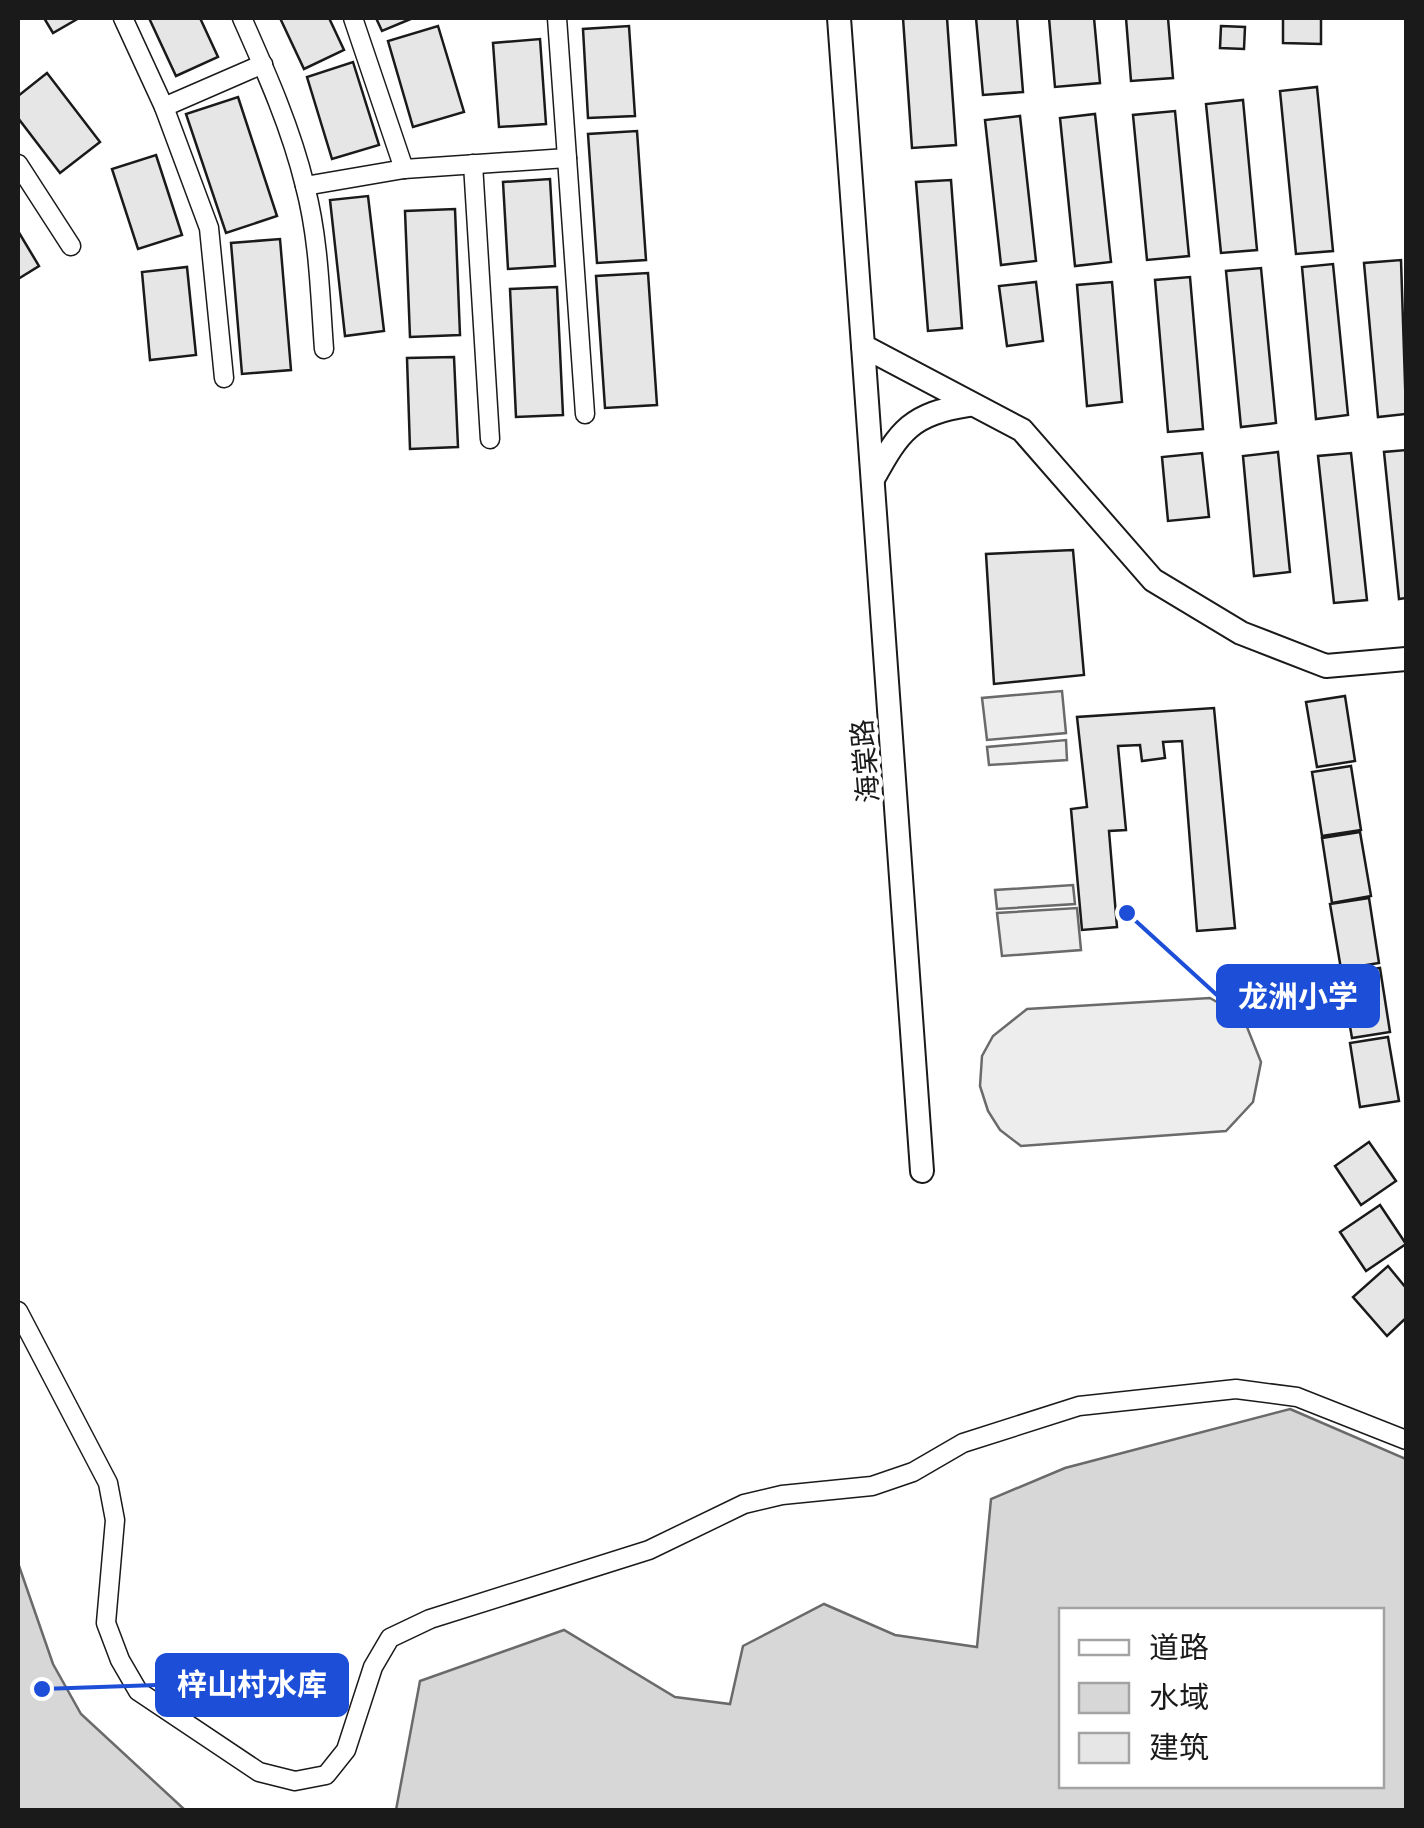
<svg xmlns="http://www.w3.org/2000/svg" width="1424" height="1828" font-family="'PT Sans Narrow','Noto Sans SC',sans-serif">
  <style>
    .built { fill: #ededed; stroke: #6a6a6a; stroke-width: 2.5 }
    .water { fill: #d7d7d7; stroke: #6a6a6a; stroke-width: 2.5; fill-rule: evenodd }
    .building { fill: #e6e6e6; stroke: #1a1a1a; stroke-width: 2.5 }
    .lines { fill: none; stroke-linecap: round; stroke-linejoin: round }
    .street-casing { stroke: #1a1a1a; stroke-width: 21 }
    .secondary-casing { stroke: #1a1a1a; stroke-width: 26 }
    .street { stroke: #fff; stroke-width: 18 }
    .secondary { stroke: #fff; stroke-width: 22 }
    .labels { text-anchor: middle; stroke-width: 8; stroke-linejoin: round; paint-order: stroke }
    .street-label { font-size: 28px; fill: #1a1a1a; stroke: #fff }
    .leader { fill: none; stroke: #1d4ed8; stroke-width: 4 }
    .callout-dot { fill: #1d4ed8; stroke: #fff; stroke-width: 4 }
    .callout { fill: #1d4ed8; stroke: #1d4ed8; stroke-width: 4 }
    .callout-label { font-size: 30px; text-anchor: middle; font-weight: bold; fill: #fff }
  </style>
  <rect width="100%" height="100%" fill="#fff"/>
  <g class="built">
    <polygon points="1062,691 1066,733 987,740 982,698"/>
    <polygon points="1066,740 1067,760 989,765 987,747"/>
    <polygon points="1073,885 1075,904 997,909 995,890"/>
    <polygon points="1077,908 1081,950 1002,956 997,913"/>
    <polygon points="1210,998 1243,1017 1261,1062 1253,1102 1226,1131 1021,1146 1000,1130 988,1111 980,1086 982,1056 993,1036 1027,1009"/>
  </g>
  <g class="water">
    <path d="M 1290,1409 L 1406,1459 L 1406,1810 L 396,1810 L 420,1681 L 564,1630 L 675,1697 L 730,1704 L 743,1646 L 824,1604 L 895,1635 L 977,1647 L 991,1499 L 1065,1468 ZM 1062,1610 L 1382,1610 L 1382,1786 L 1062,1786 Z"/>
    <polygon points="18,1563 53,1664 81,1714 185,1810 18,1810"/>
  </g>
  <g class="building">
    <polygon points="44,18 79,18 53,33"/>
    <polygon points="149,18 200,18 218,57 176,76"/>
    <polygon points="280,18 329,18 344,50 304,69"/>
    <polygon points="376,18 413,18 382,31"/>
    <polygon points="903,18 947,18 956,145 912,148"/>
    <polygon points="976,18 1017,18 1023,92 983,95"/>
    <polygon points="1049,18 1094,18 1100,83 1055,87"/>
    <polygon points="1126,18 1168,18 1173,78 1131,81"/>
    <polygon points="1283,18 1321,18 1321,44 1283,43"/>
    <polygon points="438,26 464,112 413,127 388,41"/>
    <polygon points="629,26 635,116 588,118 583,29"/>
    <polygon points="1221,26 1245,27 1244,49 1220,48"/>
    <polygon points="540,39 546,124 499,127 493,43"/>
    <polygon points="353,62 379,145 332,159 307,77"/>
    <polygon points="47,73 100,142 60,173 18,118 18,96"/>
    <polygon points="1317,87 1333,251 1296,254 1280,91"/>
    <polygon points="238,97 277,216 226,233 186,114"/>
    <polygon points="1243,100 1257,250 1221,253 1206,104"/>
    <polygon points="1175,111 1189,256 1147,260 1133,115"/>
    <polygon points="1095,114 1111,262 1075,266 1060,118"/>
    <polygon points="1020,116 1036,261 1001,265 985,120"/>
    <polygon points="637,131 646,260 597,263 588,134"/>
    <polygon points="156,155 182,235 138,249 112,169"/>
    <polygon points="550,179 555,266 508,269 503,182"/>
    <polygon points="951,180 962,328 928,331 916,182"/>
    <polygon points="368,196 384,331 345,336 330,200"/>
    <polygon points="455,209 460,335 410,337 405,211"/>
    <polygon points="18,231 39,266 18,279"/>
    <polygon points="280,239 291,370 242,374 231,243"/>
    <polygon points="1401,260 1406,414 1378,417 1364,263"/>
    <polygon points="1333,264 1348,415 1316,419 1302,267"/>
    <polygon points="187,267 196,355 150,360 142,272"/>
    <polygon points="1261,268 1276,423 1241,427 1226,271"/>
    <polygon points="648,273 657,405 605,408 596,276"/>
    <polygon points="1190,277 1203,429 1168,432 1155,280"/>
    <polygon points="1036,282 1043,341 1007,346 999,286"/>
    <polygon points="1112,282 1122,402 1087,406 1077,285"/>
    <polygon points="557,287 563,415 516,417 510,289"/>
    <polygon points="454,357 458,447 410,449 407,358"/>
    <polygon points="1406,450 1406,598 1399,599 1384,452"/>
    <polygon points="1278,452 1290,572 1254,576 1243,456"/>
    <polygon points="1202,453 1209,517 1168,521 1162,457"/>
    <polygon points="1351,453 1367,600 1334,603 1318,456"/>
    <polygon points="1073,550 1084,675 994,684 986,554"/>
    <polygon points="1345,696 1355,761 1317,767 1306,702"/>
    <polygon points="1214,708 1235,928 1197,931 1182,741 1163,742 1165,758 1142,761 1140,745 1118,746 1126,830 1109,831 1117,927 1082,930 1071,809 1087,807 1077,717"/>
    <polygon points="1351,766 1361,830 1322,836 1312,772"/>
    <polygon points="1360,832 1371,896 1332,903 1322,838"/>
    <polygon points="1369,898 1379,963 1341,969 1330,904"/>
    <polygon points="1380,968 1390,1032 1352,1038 1341,974"/>
    <polygon points="1388,1037 1399,1101 1360,1107 1350,1043"/>
    <polygon points="1369,1142 1396,1181 1361,1205 1335,1166"/>
    <polygon points="1380,1205 1406,1244 1366,1271 1340,1232"/>
    <polygon points="1388,1266 1406,1288 1406,1318 1387,1336 1353,1297"/>
  </g>
  <g class="lines">
    <g class="street-casing">
      <g id="street">
        <polyline points="123,18 164,107 209,228 224,378"/>
        <path d="M 242,18 C 266,72 291,128 305,186 C 319,239 320,295 324,349"/>
        <polyline points="353,18 404,169"/>
        <polyline points="164,107 263,64"/>
        <polyline points="567,158 585,414"/>
        <polyline points="18,164 71,246"/>
        <polyline points="473,164 490,439"/>
        <polyline points="305,186 404,169 567,158 557,18"/>
        <polyline points="18,1311 108,1483 115,1520 106,1623 120,1660 138,1691 259,1772 295,1781 326,1775 346,1750 373,1667 390,1638 430,1619 649,1550 744,1504 782,1495 872,1486 913,1472 963,1443 1079,1406 1236,1389 1297,1397 1406,1440"/>
      </g>
    </g>
    <g class="secondary-casing">
      <g id="secondary">
        <polyline points="839,18 863,346 1022,430 1153,580 1241,633 1326,666 1406,659"/>
        <polyline points="863,346 922,1171"/>
        <path d="M 873,479 C 900,430 911,414 969,405"/>
      </g>
    </g>
    <use href="#street" class="street"/>
    <use href="#secondary" class="secondary"/>
  </g>
  <g class="labels">
    <g class="street-label">
      <text transform="translate(865 761) rotate(-95)" y="10">海棠路</text>
    </g>
  </g>
  <path class="leader" d="M1127 913L1218 996M42 1689L157 1685"/>
  <g class="callout-dot">
    <circle cx="1127" cy="913" r="10"/>
    <circle cx="42" cy="1689" r="10"/>
  </g>
  <g class="callout">
    <rect x="1218" y="966" width="160" height="60" rx="10"/>
    <rect x="157" y="1655" width="190" height="60" rx="10"/>
  </g>
  <g class="callout-label">
    <text x="1298" y="1007">龙洲小学</text>
    <text x="252" y="1695">梓山村水库</text>
  </g>
  <rect width="1424" height="1828" fill="none" stroke="#1a1a1a" stroke-width="40"/>
  <rect x="1059" y="1608" width="325" height="180" fill="#ffffff" stroke="#a3a3a3" stroke-width="2.5"/>
  <rect x="1079" y="1640" width="50" height="15" fill="#ffffff" stroke="#a3a3a3" stroke-width="2.5"/>
  <text x="1149" y="1658" font-size="30" fill="#1a1a1a">道路</text>
  <rect x="1079" y="1683" width="50" height="30" fill="#d7d7d7" stroke="#a3a3a3" stroke-width="2.5"/>
  <text x="1149" y="1708" font-size="30" fill="#1a1a1a">水域</text>
  <rect x="1079" y="1733" width="50" height="30" fill="#e6e6e6" stroke="#a3a3a3" stroke-width="2.5"/>
  <text x="1149" y="1758" font-size="30" fill="#1a1a1a">建筑</text>
</svg>
